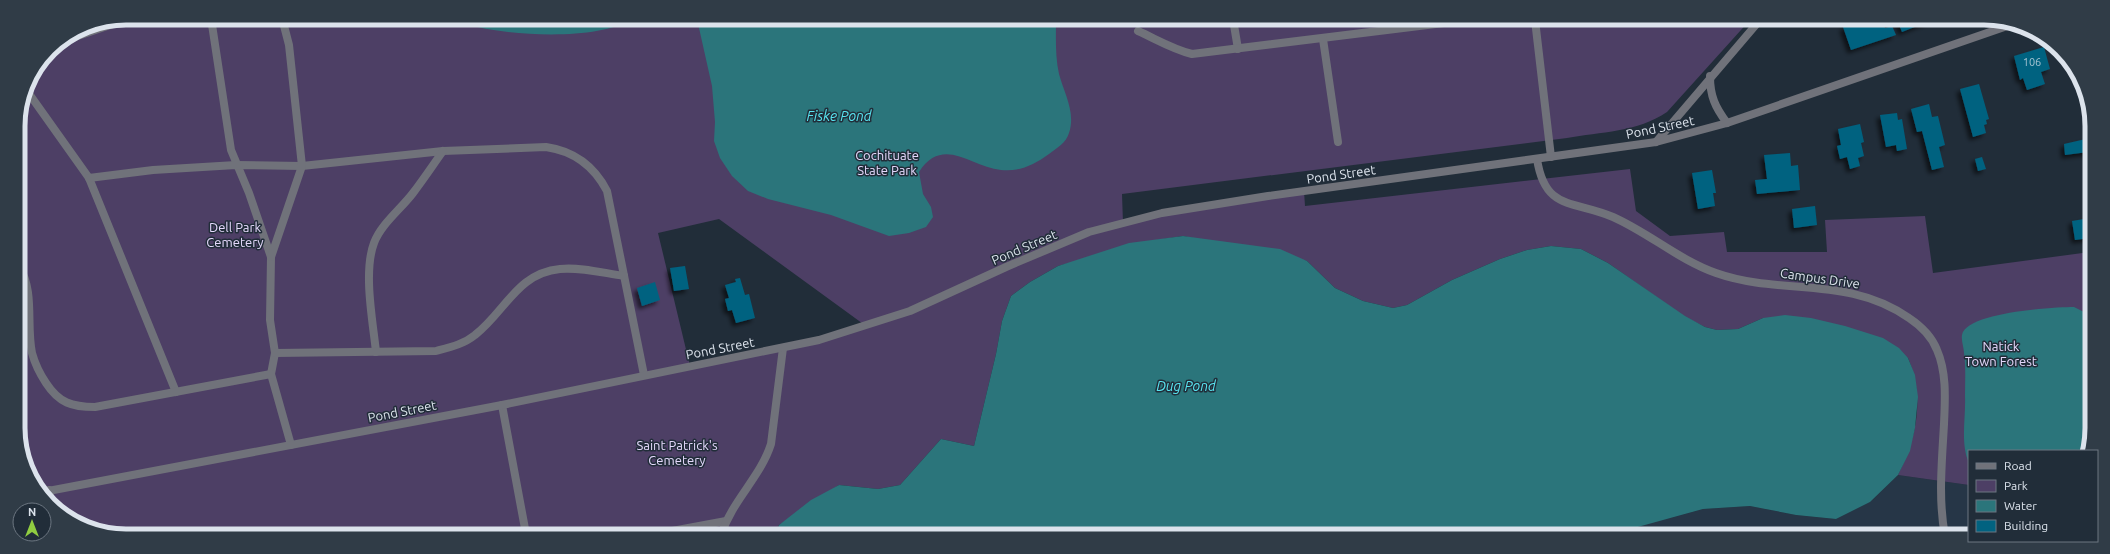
<svg xmlns="http://www.w3.org/2000/svg" width="2110" height="554" font-family="Ubuntu,sans-serif">
  <style>
    .built { fill: #263647 }
    .green { fill: #4d3f65; fill-rule: evenodd }
    .water { fill: #2b757b }
    .building { fill: #016280; filter: url(#shadow) }
    .lines { fill: none; stroke-linecap: round; stroke-linejoin: round }
    .service { stroke: #70727a; stroke-width: 8 }
    .minor { stroke: #70727a; stroke-width: 8 }
    .tertiary { stroke: #70727a; stroke-width: 8 }
    .labels { text-anchor: middle; stroke-width: 3; stroke-linejoin: round; paint-order: stroke }
    .number-label { font-size: 11px; fill: #a5c3d1 }
    .street-label { font-size: 13px; fill: #dce3ec; stroke: #212d39 }
    .park-label { font-size: 13px; fill: #e5d9fc; stroke: #212d39 }
    .water-label { font-size: 14px; font-style: italic; fill: #58e4f0; stroke: #212d39 }
    .rim { fill: none; stroke: #dce3ec; stroke-width: 5 }
  </style>
  <defs>
    <filter id="shadow"><feDropShadow dx="-3.5" dy="3.5" stdDeviation="2" flood-color="#0009"/></filter>
  </defs>
  <rect width="100%" height="100%" fill="#212d39"/>
  <polygon class="built" points="1898,475 1969,485 1969,536 1533,535 1566,529 1670,518 1703,509 1750,506 1796,515 1836,519 1870,502"/>
  <path class="green" d="M 126,18 L 1750,20 L 1667,112 C 1638,132 1600,132 1567,138 L 1122,194 L 1123,223 L 1304,191 L 1305,206 L 1630,169 L 1636,211 L 1670,236 L 1724,232 L 1727,252 L 1827,252 L 1825,220 L 1925,216 L 1933,273 L 2090,252 L 2090,449 L 2089,451 L 1969,451 L 1969,485 L 1898,475 C 1917,436 1925,399 1908,358 L 1763,318 L 1738,329 L 1717,330 L 1705,327 L 1685,317 L 1608,263 L 1581,249 L 1551,246 L 1527,250 L 1500,259 L 1452,280 L 1407,305 L 1393,308 L 1363,301 L 1335,288 L 1307,261 L 1183,236 L 1157,240 L 1058,266 L 1030,282 L 1011,296 L 1002,321 L 996,354 L 974,446 L 941,439 L 900,485 L 878,489 L 839,485 L 779,525 L 775,535 L 105,534 L 49,504 L 20,449 L 18,119 L 26,84 L 50,49 L 85,26 ZM 719,219 L 866,326 L 690,366 L 658,233 Z"/>
  <g class="water">
    <path d="M 450,18 L 630,19 C 598,43 485,36 450,18 Z"/>
    <path d="M 697,19 L 1056,19 C 1056,37 1055,56 1059,74 C 1064,93 1076,112 1069,133 C 1066,143 1057,148 1049,154 C 1034,165 1019,172 1001,170 C 971,167 943,135 919,172 L 923,194 L 931,207 L 933,217 L 926,227 L 909,233 L 889,236 L 831,215 L 768,199 L 748,191 L 732,176 L 720,158 L 714,141 L 715,122 L 712,86 Z"/>
    <polygon points="1183,236 1280,249 1307,261 1335,288 1363,301 1393,308 1407,305 1452,280 1500,259 1527,250 1551,246 1581,249 1608,263 1685,316 1705,327 1717,330 1738,329 1763,318 1785,315 1811,318 1845,326 1883,338 1899,348 1908,358 1915,375 1918,397 1915,428 1910,451 1898,475 1870,502 1836,519 1796,515 1750,506 1703,509 1634,528 1566,529 1533,535 775,535 779,525 811,500 839,485 878,489 900,485 941,439 974,446 996,354 1002,321 1011,296 1030,282 1058,266 1129,243"/>
    <path d="M 2074,307 L 2090,315 L 2089,451 L 1969,451 L 1969,463 C 1960,443 1966,418 1965,396 C 1965,382 1966,367 1964,353 C 1964,348 1961,341 1962,335 C 1966,312 2054,307 2074,307 Z"/>
  </g>
  <g class="building">
    <polygon points="1864,20 1882,20 1885,28 1892,26 1896,35 1851,50 1843,27"/>
    <polygon points="1897,20 1932,20 1902,32"/>
    <polygon points="2044,47 2050,69 2041,72 2045,84 2027,90 2023,78 2020,80 2014,56"/>
    <polygon points="1979,84 1989,119 1986,120 1987,124 1984,125 1986,133 1973,137 1960,89"/>
    <polygon points="1929,104 1932,117 1938,116 1945,145 1939,147 1944,167 1932,170 1922,131 1917,132 1911,109"/>
    <polygon points="1897,113 1898,120 1902,119 1907,149 1897,151 1896,145 1886,147 1880,115"/>
    <polygon points="1860,124 1864,142 1861,143 1864,156 1858,158 1860,166 1850,169 1847,157 1840,159 1837,146 1841,145 1838,129"/>
    <polygon points="2090,138 2090,155 2088,155 2088,152 2065,155 2064,144"/>
    <polygon points="1790,153 1791,166 1798,165 1800,190 1757,194 1755,180 1767,179 1764,155"/>
    <polygon points="1982,157 1986,169 1978,171 1975,159"/>
    <polygon points="1712,170 1716,193 1713,193 1715,206 1698,209 1692,173"/>
    <polygon points="1815,206 1817,225 1794,228 1792,209"/>
    <polygon points="2090,218 2090,238 2075,240 2072,221"/>
    <polygon points="685,266 689,289 674,291 670,268"/>
    <polygon points="740,278 745,295 749,294 755,318 736,323 732,310 728,311 725,299 729,298 725,285 736,282 735,279"/>
    <polygon points="655,282 660,300 642,306 637,288"/>
  </g>
  <g class="lines">
    <g class="service">
      <polyline points="211,18 231,150 249,193 271,257 270,320 275,353 271,374 291,445"/>
      <polyline points="1233,19 1238,49"/>
      <polyline points="1535,20 1551,157"/>
      <path d="M 1138,31 C 1156,39 1172,49 1192,54 L 1468,20"/>
      <polyline points="1323,39 1338,142"/>
      <polyline points="60,42 131,18"/>
      <polyline points="25,88 89,178 176,392"/>
      <path d="M 89,178 L 153,170 L 236,165 L 302,166 L 443,151 L 546,147 C 574,151 594,166 607,191 L 644,375"/>
      <polyline points="271,257 302,166 289,45 282,18"/>
      <path d="M 19,266 C 35,292 26,324 32,353 C 35,364 40,374 46,383 C 59,403 72,407 95,407 L 271,374"/>
      <path d="M 376,352 C 373,322 363,272 374,243 C 381,224 401,209 413,193 C 423,180 433,165 443,151"/>
      <path d="M 275,353 L 436,351 C 451,347 464,344 475,335 C 505,312 517,273 560,269 C 581,267 603,273 624,276"/>
      <polyline points="502,405 526,534"/>
      <polyline points="49,490 51,505"/>
      <polyline points="656,534 726,521"/>
      <path d="M 721,535 C 733,499 760,478 771,444 L 783,348"/>
    </g>
    <g class="minor">
      <path d="M 1710,76 C 1710,96 1715,107 1727,123"/>
      <polyline points="1656,142 1760,20"/>
    </g>
    <g class="tertiary">
      <path d="M 1537,159 C 1545,211 1573,200 1613,217 C 1649,233 1679,260 1716,273 C 1781,296 1848,275 1909,318 C 1921,326 1932,337 1937,350 C 1947,373 1945,400 1944,424 C 1942,461 1938,499 1945,536"/>
      <polyline points="43,492 502,405 819,340 910,311 1006,267 1089,232 1162,213 1268,196 1656,142 1727,123 2013,24"/>
    </g>
  </g>
  <g class="labels">
    <g class="number-label">
      <text x="2032" y="66">106</text>
    </g>
    <g class="street-label">
      <text transform="translate(1660 127) rotate(-12)" y="5">Pond Street</text>
      <text transform="translate(1341 174) rotate(-8)" y="5">Pond Street</text>
      <text transform="translate(1024 247) rotate(-23)" y="5">Pond Street</text>
      <text transform="translate(1820 278) rotate(8)" y="5">Campus Drive</text>
      <text transform="translate(720 348) rotate(-11)" y="5">Pond Street</text>
      <text transform="translate(402 411) rotate(-11)" y="5">Pond Street</text>
    </g>
    <g class="park-label">
      <text x="887" y="160">Cochituate<tspan x="887" dy="15">State Park</tspan></text>
      <text x="235" y="232">Dell Park<tspan x="235" dy="15">Cemetery</tspan></text>
      <text x="2001" y="351">Natick<tspan x="2001" dy="15">Town Forest</tspan></text>
      <text x="677" y="450">Saint Patrick's<tspan x="677" dy="15">Cemetery</tspan></text>
    </g>
    <g class="water-label">
      <text x="839" y="121">Fiske Pond</text>
      <text x="1186" y="391">Dug Pond</text>
    </g>
  </g>
  <path d="M0 0H2110V554H0ZM126 25H1984A101 101 0 0 1 2085 126V428A101 101 0 0 1 1984 529H126A101 101 0 0 1 25 428V126A101 101 0 0 1 126 25Z" fill="#303c47" fill-rule="evenodd"/>
  <path class="rim" d="M126 25H1984A101 101 0 0 1 2085 126V428A101 101 0 0 1 1984 529H126A101 101 0 0 1 25 428V126A101 101 0 0 1 126 25Z"/>
  <rect x="1968" y="450" width="130" height="92" fill="#212d39" stroke="#6c7681"/>
  <rect x="1976" y="463" width="20" height="6" fill="#70727a" stroke="#6c7681"/>
  <text x="2004" y="470" font-size="12" fill="#dce3ec">Road</text>
  <rect x="1976" y="480" width="20" height="12" fill="#4d3f65" stroke="#6c7681"/>
  <text x="2004" y="490" font-size="12" fill="#dce3ec">Park</text>
  <rect x="1976" y="500" width="20" height="12" fill="#2b757b" stroke="#6c7681"/>
  <text x="2004" y="510" font-size="12" fill="#dce3ec">Water</text>
  <rect x="1976" y="520" width="20" height="12" fill="#016280" stroke="#6c7681"/>
  <text x="2004" y="530" font-size="12" fill="#dce3ec">Building</text>
  <g transform="translate(32 522)"><circle r="19" fill="#212d39" stroke="#6c7681"/>
  <path d="M0-3L7 15L0 10L-7 15Z" fill="#90cd41"/>
  <text y="-6" font-size="11" font-weight="bold" text-anchor="middle" fill="#dce3ec">N</text>
  </g>
</svg>
